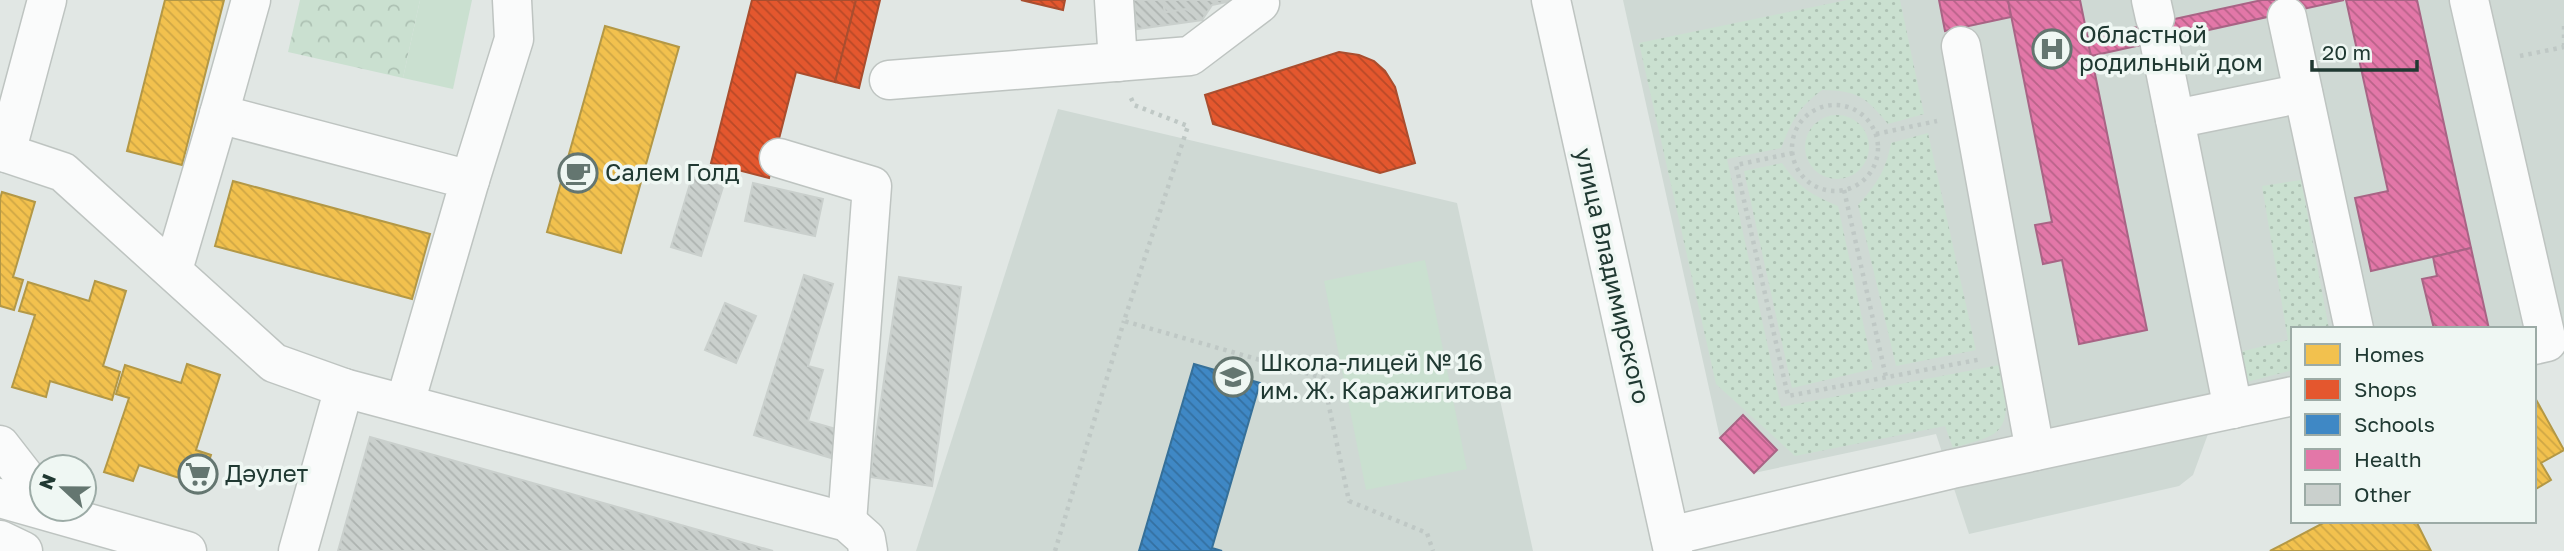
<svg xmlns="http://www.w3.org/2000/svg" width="2564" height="551" font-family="'Golos Text',sans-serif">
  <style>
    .built { fill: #cfd9d4 }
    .grass { fill: url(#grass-dots) }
    .forest { fill: url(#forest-crowns) }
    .garden { fill: #cae0d0 }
    .homes { fill: url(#homes-back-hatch); stroke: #b39846; stroke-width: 2 }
    .shops { fill: url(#shops-back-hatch); stroke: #a94e2f; stroke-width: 2 }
    .schools { fill: url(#schools-back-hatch); stroke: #367099; stroke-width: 2 }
    .health { fill: url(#health-back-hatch); stroke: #a86485; stroke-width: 2 }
    .building { fill: url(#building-back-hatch); stroke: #cad0cd; stroke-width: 2 }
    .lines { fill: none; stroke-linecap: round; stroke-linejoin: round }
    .minor-casing { stroke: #bec4c1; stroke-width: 41 }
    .path { stroke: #bfc8c5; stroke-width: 4.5; stroke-dasharray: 3.5 5; stroke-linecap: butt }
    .minor { stroke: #fafbfb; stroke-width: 38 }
    .labels { text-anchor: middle; stroke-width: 7; stroke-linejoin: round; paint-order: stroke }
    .poi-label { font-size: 24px; fill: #203932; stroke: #eff7f3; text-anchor: start }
    .street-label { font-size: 24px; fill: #203932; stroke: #eff7f3 }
  </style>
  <defs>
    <pattern id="grass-dots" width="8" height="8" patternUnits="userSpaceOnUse" patternTransform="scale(1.75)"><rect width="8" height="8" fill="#cae0d0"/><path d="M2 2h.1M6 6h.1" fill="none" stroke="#adc1b3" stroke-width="1.8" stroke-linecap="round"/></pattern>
    <pattern id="forest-crowns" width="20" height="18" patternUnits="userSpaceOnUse" patternTransform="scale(1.75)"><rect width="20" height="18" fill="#cae0d0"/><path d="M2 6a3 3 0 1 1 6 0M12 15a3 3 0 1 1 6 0" fill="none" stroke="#adc1b3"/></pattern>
    <pattern id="homes-back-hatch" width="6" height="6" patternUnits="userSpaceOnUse" patternTransform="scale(1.75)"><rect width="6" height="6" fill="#f2c14e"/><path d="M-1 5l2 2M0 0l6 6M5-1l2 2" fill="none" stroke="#cfa745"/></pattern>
    <pattern id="shops-back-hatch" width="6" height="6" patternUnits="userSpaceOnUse" patternTransform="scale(1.75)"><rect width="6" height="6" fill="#e4572e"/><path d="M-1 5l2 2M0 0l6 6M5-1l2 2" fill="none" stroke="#b84928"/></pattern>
    <pattern id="schools-back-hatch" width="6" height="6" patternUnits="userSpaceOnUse" patternTransform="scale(1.75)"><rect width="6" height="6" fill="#3f88c5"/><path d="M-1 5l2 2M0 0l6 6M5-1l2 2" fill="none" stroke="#3470a1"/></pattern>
    <pattern id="health-back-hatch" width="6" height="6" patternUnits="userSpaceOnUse" patternTransform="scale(1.75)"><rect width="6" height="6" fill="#e377a8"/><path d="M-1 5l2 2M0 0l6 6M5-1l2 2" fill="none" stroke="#b86389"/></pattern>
    <pattern id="building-back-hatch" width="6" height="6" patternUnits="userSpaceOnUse" patternTransform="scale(1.75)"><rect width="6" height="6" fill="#cad0cd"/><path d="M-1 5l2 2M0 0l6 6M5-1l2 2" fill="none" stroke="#adb3b0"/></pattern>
  </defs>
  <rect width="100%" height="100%" fill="#e1e7e4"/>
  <g class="built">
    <polygon points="1623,0 2564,0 2564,354 2534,360 2534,329 2293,329 2293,415 2208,434 2193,475 2179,486 1969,534 1936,434 1754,473 1777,450 1743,416 1720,438"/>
    <polygon points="1058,109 1457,203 1533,551 916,551"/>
  </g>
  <g class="grass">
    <path d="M 1847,0 L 1900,0 L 1924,114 L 1888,124 C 1865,96 1858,91 1822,90 C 1797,109 1793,119 1781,148 L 1727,159 L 1781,407 L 1999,365 C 2003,386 2016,424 1990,436 C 1979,441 1965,444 1953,448 L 1945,426 L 1795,456 L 1716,384 L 1639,43 Z"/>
    <circle cx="1837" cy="147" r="32"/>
    <path d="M 1928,133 L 1976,350 L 1896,366 L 1858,205 C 1877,184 1886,170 1891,143 Z"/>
    <path d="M 1782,163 C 1798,187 1812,195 1838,206 L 1873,369 L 1792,388 L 1744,171 Z"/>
    <polygon points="2301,180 2329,329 2293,329 2293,370 2243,383 2236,353 2288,340 2262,186"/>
  </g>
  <polygon class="forest" points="300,0 420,0 403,78 288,52"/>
  <g class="garden">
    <polygon points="420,0 472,0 453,89 403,78"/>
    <polygon points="1425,260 1467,469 1366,490 1324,281"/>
  </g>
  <g class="homes">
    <polygon points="165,0 224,0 182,165 127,151"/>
    <polygon points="605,26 679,47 621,253 547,232"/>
    <polygon points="233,181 430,234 412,299 215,246"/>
    <polygon points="2,192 35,202 13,277 23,280 14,310 0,306 0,199"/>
    <polygon points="95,281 126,291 103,366 120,372 112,400 50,381 46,397 12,387 35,315 19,311 28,282 89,301"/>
    <polygon points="187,364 220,375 196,450 211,455 201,485 139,465 133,481 104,472 129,398 116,394 125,365 181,383"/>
    <polygon points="2534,396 2564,450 2541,463 2551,480 2534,490"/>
    <polygon points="2327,521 2416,521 2431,551 2270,551"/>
  </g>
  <g class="shops">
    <polygon points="752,0 856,0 835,82 796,72 769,178 711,163"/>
    <polygon points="856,0 880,0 859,88 835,82"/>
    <polygon points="1021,0 1065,0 1063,10"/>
    <polygon points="1339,52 1359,55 1374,61 1385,71 1395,87 1415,163 1380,173 1213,124 1205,95"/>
  </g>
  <polygon class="schools" points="1194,364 1260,383 1212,548 1222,551 1139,551"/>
  <g class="health">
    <polygon points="1939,0 2008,0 2011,17 1945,31"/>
    <polygon points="2008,0 2080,0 2147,330 2079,344 2062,260 2043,264 2035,225 2052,222"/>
    <polygon points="2262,0 2344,0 2091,56 2087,38"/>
    <polygon points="2346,0 2417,0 2471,248 2371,271 2355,198 2388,191"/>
    <polygon points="2471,248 2489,329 2434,329 2422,279 2437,276 2433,257"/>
    <polygon points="1743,415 1777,450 1754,473 1720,438"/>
  </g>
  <g class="building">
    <polygon points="1133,0 1163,0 1165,12 1186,9 1202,20 1137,29"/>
    <polygon points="1163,0 1232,0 1232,1 1212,5 1202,20 1186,9 1165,12"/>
    <polygon points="692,177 723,187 701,256 671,247"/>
    <polygon points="753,183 823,199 815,236 745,221"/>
    <polygon points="804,275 833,284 808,366 823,370 808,421 839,430 831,458 754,435"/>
    <polygon points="899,277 961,287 932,486 870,477"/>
    <polygon points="725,303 756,316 736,363 705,350"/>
    <polygon points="370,437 773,551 338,551"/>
  </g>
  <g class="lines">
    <g class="minor-casing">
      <g id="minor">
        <polyline points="251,0 219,114 470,180 405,403"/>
        <polyline points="1114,0 1118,62"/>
        <polyline points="1551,0 1673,551"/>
        <polyline points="2151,0 2155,18"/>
        <polyline points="2469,0 2547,342 2534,345"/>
        <polyline points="2287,17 2354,329"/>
        <polyline points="2160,45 2233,409"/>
        <polyline points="1961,46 2035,451"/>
        <polyline points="889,80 1190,56 1260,3"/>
        <polyline points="2175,119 2303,93"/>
        <polyline points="0,151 63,172 274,363 344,388 847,522 866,539 868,551"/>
        <polyline points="6,153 47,0"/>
        <polyline points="779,158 872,186 847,522"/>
        <polyline points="470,180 514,39 512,0"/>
        <polyline points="173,270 219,114"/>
        <polyline points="0,445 42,499"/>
        <polyline points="0,498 187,551"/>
        <polyline points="1670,536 1952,469 2293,396"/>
        <polyline points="0,540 23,551"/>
        <polyline points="298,551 344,388"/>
      </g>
    </g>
    <g class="path">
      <polyline points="2564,26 2564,45"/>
      <polyline points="2520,56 2564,47"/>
      <polyline points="1131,98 1134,105 1188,126 1124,321 1323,378 1349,501 1427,533 1433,551"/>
      <circle cx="1835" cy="148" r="43"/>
      <polyline points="1876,134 1937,121"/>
      <polyline points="1793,153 1736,165 1788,396 1982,359"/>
      <polyline points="1844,190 1886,377"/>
      <polyline points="1055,551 1124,321"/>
    </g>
    <use href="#minor" class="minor"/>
  </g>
  <defs>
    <g id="hospital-ring" transform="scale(2.0125)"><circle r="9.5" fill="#eff7f3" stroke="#647670" stroke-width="1.5"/><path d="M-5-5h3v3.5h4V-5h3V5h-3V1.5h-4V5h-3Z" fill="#647670"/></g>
    <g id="cafe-ring" transform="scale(2.0125)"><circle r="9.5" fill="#eff7f3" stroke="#647670" stroke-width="1.5"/><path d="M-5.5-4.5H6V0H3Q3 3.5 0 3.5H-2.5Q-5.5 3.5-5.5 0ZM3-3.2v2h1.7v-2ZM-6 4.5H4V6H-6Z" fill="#647670"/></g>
    <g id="school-ring" transform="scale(2.0125)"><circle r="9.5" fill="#eff7f3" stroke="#647670" stroke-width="1.5"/><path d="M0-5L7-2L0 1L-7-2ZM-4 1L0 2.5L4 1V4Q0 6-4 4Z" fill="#647670"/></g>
    <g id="supermarket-ring" transform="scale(2.0125)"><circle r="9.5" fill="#eff7f3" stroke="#647670" stroke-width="1.5"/><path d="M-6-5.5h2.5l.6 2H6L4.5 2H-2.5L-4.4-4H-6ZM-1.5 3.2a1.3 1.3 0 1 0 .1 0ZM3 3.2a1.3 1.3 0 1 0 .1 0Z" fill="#647670"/></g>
  </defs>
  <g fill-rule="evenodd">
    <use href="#hospital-ring" x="2052" y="49"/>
    <use href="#cafe-ring" x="578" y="173"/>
    <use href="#school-ring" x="1233" y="377"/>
    <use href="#supermarket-ring" x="198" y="474"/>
  </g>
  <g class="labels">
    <g class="poi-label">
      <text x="2079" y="43">Областной<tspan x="2079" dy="28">родильный дом</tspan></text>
      <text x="605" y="181">Салем Голд</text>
      <text x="1260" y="371">Школа-лицей № 16<tspan x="1260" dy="28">им. Ж. Каражигитова</tspan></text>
      <text x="225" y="482">Дәулет</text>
    </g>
    <g class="street-label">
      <text transform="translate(1612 276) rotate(77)" y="8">улица Владимирского</text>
    </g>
  </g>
  <rect x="2291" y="327" width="245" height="196" fill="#eff7f3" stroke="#9caba6" stroke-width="2"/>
  <rect x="2305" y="344" width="35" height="21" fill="#f2c14e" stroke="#9caba6" stroke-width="2"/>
  <text x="2354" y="362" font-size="21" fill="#203932">Homes</text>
  <rect x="2305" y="379" width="35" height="21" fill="#e4572e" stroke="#9caba6" stroke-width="2"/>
  <text x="2354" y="397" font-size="21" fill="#203932">Shops</text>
  <rect x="2305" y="414" width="35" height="21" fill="#3f88c5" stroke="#9caba6" stroke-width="2"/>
  <text x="2354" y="432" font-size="21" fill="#203932">Schools</text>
  <rect x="2305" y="449" width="35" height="21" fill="#e377a8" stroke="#9caba6" stroke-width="2"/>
  <text x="2354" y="467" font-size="21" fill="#203932">Health</text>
  <rect x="2305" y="484" width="35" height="21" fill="#cad0cd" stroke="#9caba6" stroke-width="2"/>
  <text x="2354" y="502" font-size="21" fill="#203932">Other</text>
  <g transform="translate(63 488) rotate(292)"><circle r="33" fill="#eff7f3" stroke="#9caba6" stroke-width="2"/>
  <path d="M0-5L12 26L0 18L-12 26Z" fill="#647670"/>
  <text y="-10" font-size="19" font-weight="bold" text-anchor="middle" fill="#203932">N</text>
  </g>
  <path d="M2312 60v10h105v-10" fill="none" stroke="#203932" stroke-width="3.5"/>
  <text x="2322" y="60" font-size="21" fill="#203932" stroke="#eff7f3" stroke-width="5" paint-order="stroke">20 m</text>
</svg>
